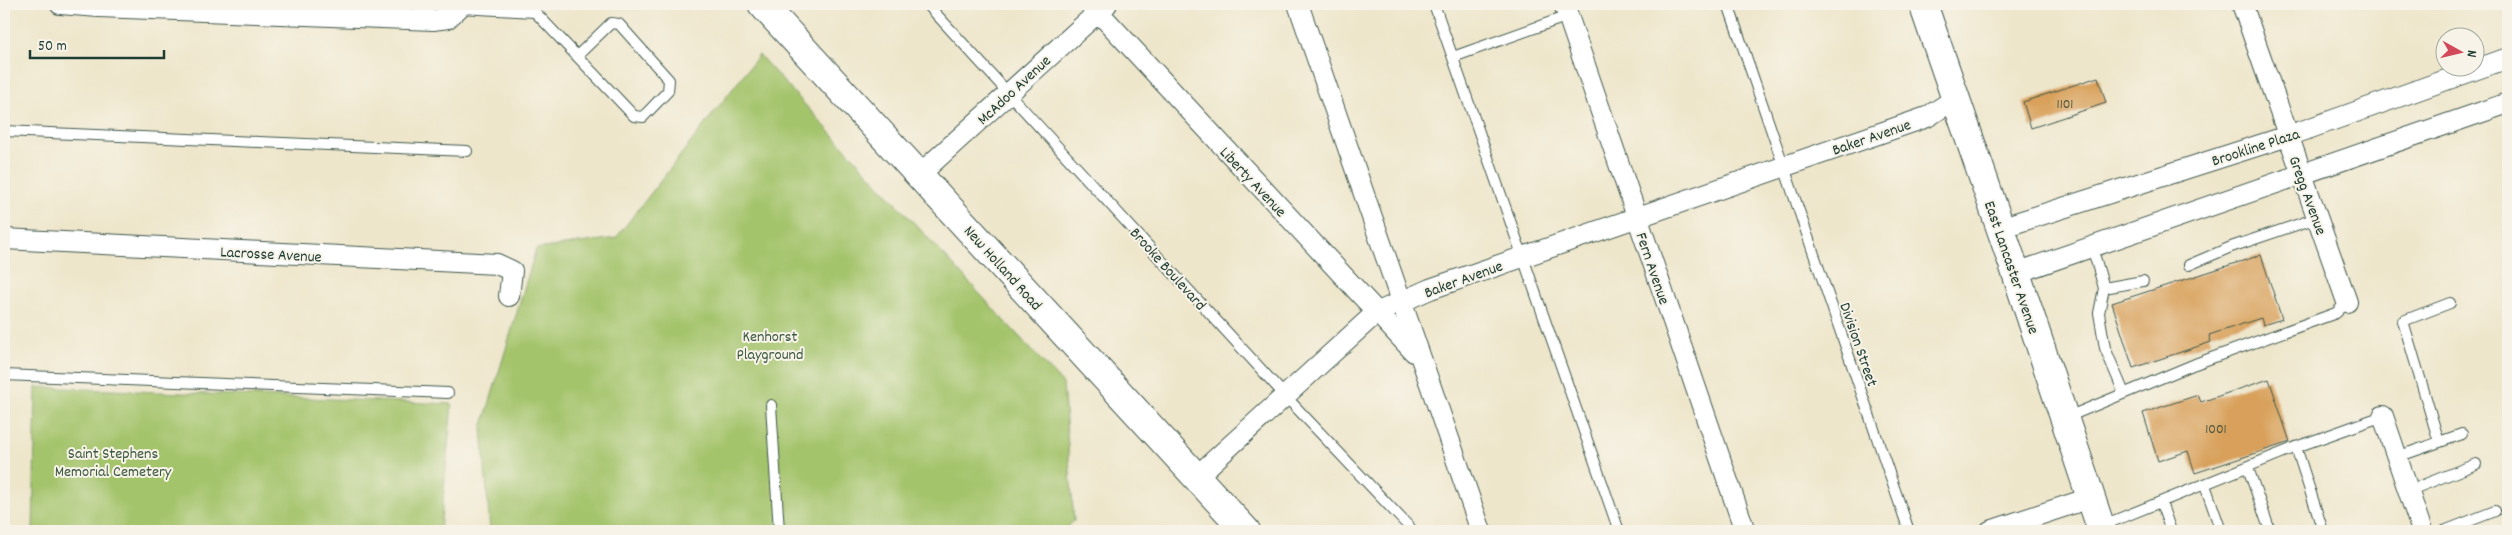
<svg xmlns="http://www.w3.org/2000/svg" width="2512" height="535" font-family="Dekko,sans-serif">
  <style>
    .green { fill: #a4c46c; stroke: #628050 }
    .building { fill: #d8a05a }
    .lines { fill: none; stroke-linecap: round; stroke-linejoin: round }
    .service-casing { stroke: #3e564b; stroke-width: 12 }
    .minor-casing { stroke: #3e564b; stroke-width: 22 }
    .secondary-casing { stroke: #3e564b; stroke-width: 30 }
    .primary-casing { stroke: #3e564b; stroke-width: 30 }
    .service { stroke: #fff; stroke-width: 10 }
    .minor { stroke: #fff; stroke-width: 20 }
    .secondary { stroke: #fff; stroke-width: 28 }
    .primary { stroke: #fff; stroke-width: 28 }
    .labels { text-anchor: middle; stroke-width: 4; stroke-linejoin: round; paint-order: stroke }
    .number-label { font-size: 14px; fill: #4d563e }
    .street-label { font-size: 16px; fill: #1f3d34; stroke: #f7f3e8 }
    .park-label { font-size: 16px; fill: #3a583f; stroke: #f7f3e8 }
  </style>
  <rect width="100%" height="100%" fill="#f7f3e8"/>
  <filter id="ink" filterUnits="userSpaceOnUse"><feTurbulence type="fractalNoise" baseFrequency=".02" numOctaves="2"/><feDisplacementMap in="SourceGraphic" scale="10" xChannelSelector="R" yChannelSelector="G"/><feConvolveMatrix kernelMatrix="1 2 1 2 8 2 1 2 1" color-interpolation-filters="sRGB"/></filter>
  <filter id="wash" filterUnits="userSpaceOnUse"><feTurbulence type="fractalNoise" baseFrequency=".0096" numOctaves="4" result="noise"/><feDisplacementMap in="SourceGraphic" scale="20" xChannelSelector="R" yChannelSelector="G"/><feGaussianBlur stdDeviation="1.12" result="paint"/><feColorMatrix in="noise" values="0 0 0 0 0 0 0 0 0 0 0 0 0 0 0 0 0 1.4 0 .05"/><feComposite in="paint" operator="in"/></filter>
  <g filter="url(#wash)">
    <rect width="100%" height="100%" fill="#eee6cb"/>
    <g class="green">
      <polygon points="759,55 1063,384 1074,521 1064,531 490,531 482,428 536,249 616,238"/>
      <polygon points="36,387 452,404 440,531 33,531"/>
    </g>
    <g id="blocks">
      <g class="building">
        <polygon points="2098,77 2106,103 2031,128 2023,102"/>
        <polygon points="2261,255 2282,319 2263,325 2261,318 2209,335 2211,342 2133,368 2112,303"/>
        <polygon points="2269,379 2290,442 2195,473 2188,451 2158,461 2143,413 2198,395 2201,402"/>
      </g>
    </g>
  </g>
  <g filter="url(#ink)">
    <use href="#blocks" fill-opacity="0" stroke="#3e564b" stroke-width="1"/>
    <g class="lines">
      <g class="service-casing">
        <g id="service">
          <polyline points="927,4 1290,401 1413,531"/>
          <polyline points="1434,4 1619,531"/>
          <polyline points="1728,4 1909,531"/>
          <polyline points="460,8 535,12 529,4"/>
          <polyline points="535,12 634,116 643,117 668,91 669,80 619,24 611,23 577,56"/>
          <polyline points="1453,57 1568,16"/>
          <polyline points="4,131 467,151"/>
          <polyline points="2092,247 2104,288 2099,313 2105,348 2124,393"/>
          <polyline points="2189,265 2231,247 2317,218"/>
          <polyline points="2104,288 2143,281"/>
          <polyline points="4,375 448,393"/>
          <polyline points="771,405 779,531"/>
          <polyline points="2065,418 2195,364 2336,313 2347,302"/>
          <polyline points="2439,442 2403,321 2450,303"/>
          <polyline points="2296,447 2323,531"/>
          <polyline points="2397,457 2462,434"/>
          <polyline points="2248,468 2270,531"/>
          <polyline points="2205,485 2221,531"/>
          <polyline points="2408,491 2476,464"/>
          <polyline points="2161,503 2171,531"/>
          <polyline points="2101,526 2296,447 2383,416"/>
          <polyline points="2444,531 2495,511"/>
        </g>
      </g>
      <g class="minor-casing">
        <g id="minor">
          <polyline points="60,4 99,7 433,20 448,18 463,4"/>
          <polyline points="1091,4 1414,352"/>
          <polyline points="1298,4 1481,531"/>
          <polyline points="1564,4 1745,531"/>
          <polyline points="2242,4 2347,302"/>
          <polyline points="920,174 1107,4"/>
          <polyline points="2000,228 2288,136 2508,58"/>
          <polyline points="4,239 497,264 512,271 509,296"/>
          <polyline points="2016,273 2508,103"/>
          <polyline points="2383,416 2422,531"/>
          <polyline points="1195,478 1376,313 1430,289 1927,117 1955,99"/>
          <polyline points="1990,531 2090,498"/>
        </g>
      </g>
      <g class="secondary-casing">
        <polyline id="secondary" points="762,4 1246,531"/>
      </g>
      <g class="primary-casing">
        <polyline id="primary" points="1923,4 2016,273 2102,531"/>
      </g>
      <use href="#service" class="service"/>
      <use href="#minor" class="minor"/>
      <use href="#secondary" class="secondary"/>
      <use href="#primary" class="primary"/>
    </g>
  </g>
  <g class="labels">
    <g class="number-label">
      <text x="2065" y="108">1101</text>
      <text x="2216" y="433">1001</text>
    </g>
    <g class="street-label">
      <text transform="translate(1013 89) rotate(-43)" y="6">McAdoo Avenue</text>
      <text transform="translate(1871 136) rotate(-19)" y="6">Baker Avenue</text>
      <text transform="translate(2255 146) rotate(-18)" y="6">Brookline Plaza</text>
      <text transform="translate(1254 181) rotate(47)" y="6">Liberty Avenue</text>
      <text transform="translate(2309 195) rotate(70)" y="6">Gregg Avenue</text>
      <text transform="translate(271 253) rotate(3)" y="6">Lacrosse Avenue</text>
      <text transform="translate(1004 267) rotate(48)" y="6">New Holland Road</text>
      <text transform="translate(2013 267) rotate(71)" y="6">East Lancaster Avenue</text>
      <text transform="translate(1169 268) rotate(48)" y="6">Brooke Boulevard</text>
      <text transform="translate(1654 268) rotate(71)" y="6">Fern Avenue</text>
      <text transform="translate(1463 278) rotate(-20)" y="6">Baker Avenue</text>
      <text transform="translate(1860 344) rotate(71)" y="6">Division Street</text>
    </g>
    <g class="park-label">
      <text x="770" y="341">Kenhorst<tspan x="770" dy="18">Playground</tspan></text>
      <text x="113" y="458">Saint Stephens<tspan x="113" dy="18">Memorial Cemetery</tspan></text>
    </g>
  </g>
  <rect width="2512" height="535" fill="none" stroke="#f7f3e8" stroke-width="20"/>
  <g transform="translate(2460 52) rotate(98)"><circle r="24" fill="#f7f3e8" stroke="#a1aaa0"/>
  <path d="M0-4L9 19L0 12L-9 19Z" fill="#d1495b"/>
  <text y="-8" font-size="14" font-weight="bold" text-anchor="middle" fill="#1f3d34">N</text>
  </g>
  <path d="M30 50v8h134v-8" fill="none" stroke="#1f3d34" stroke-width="2.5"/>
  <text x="38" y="50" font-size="15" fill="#1f3d34" stroke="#f7f3e8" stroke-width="4" paint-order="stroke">50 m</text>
</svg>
